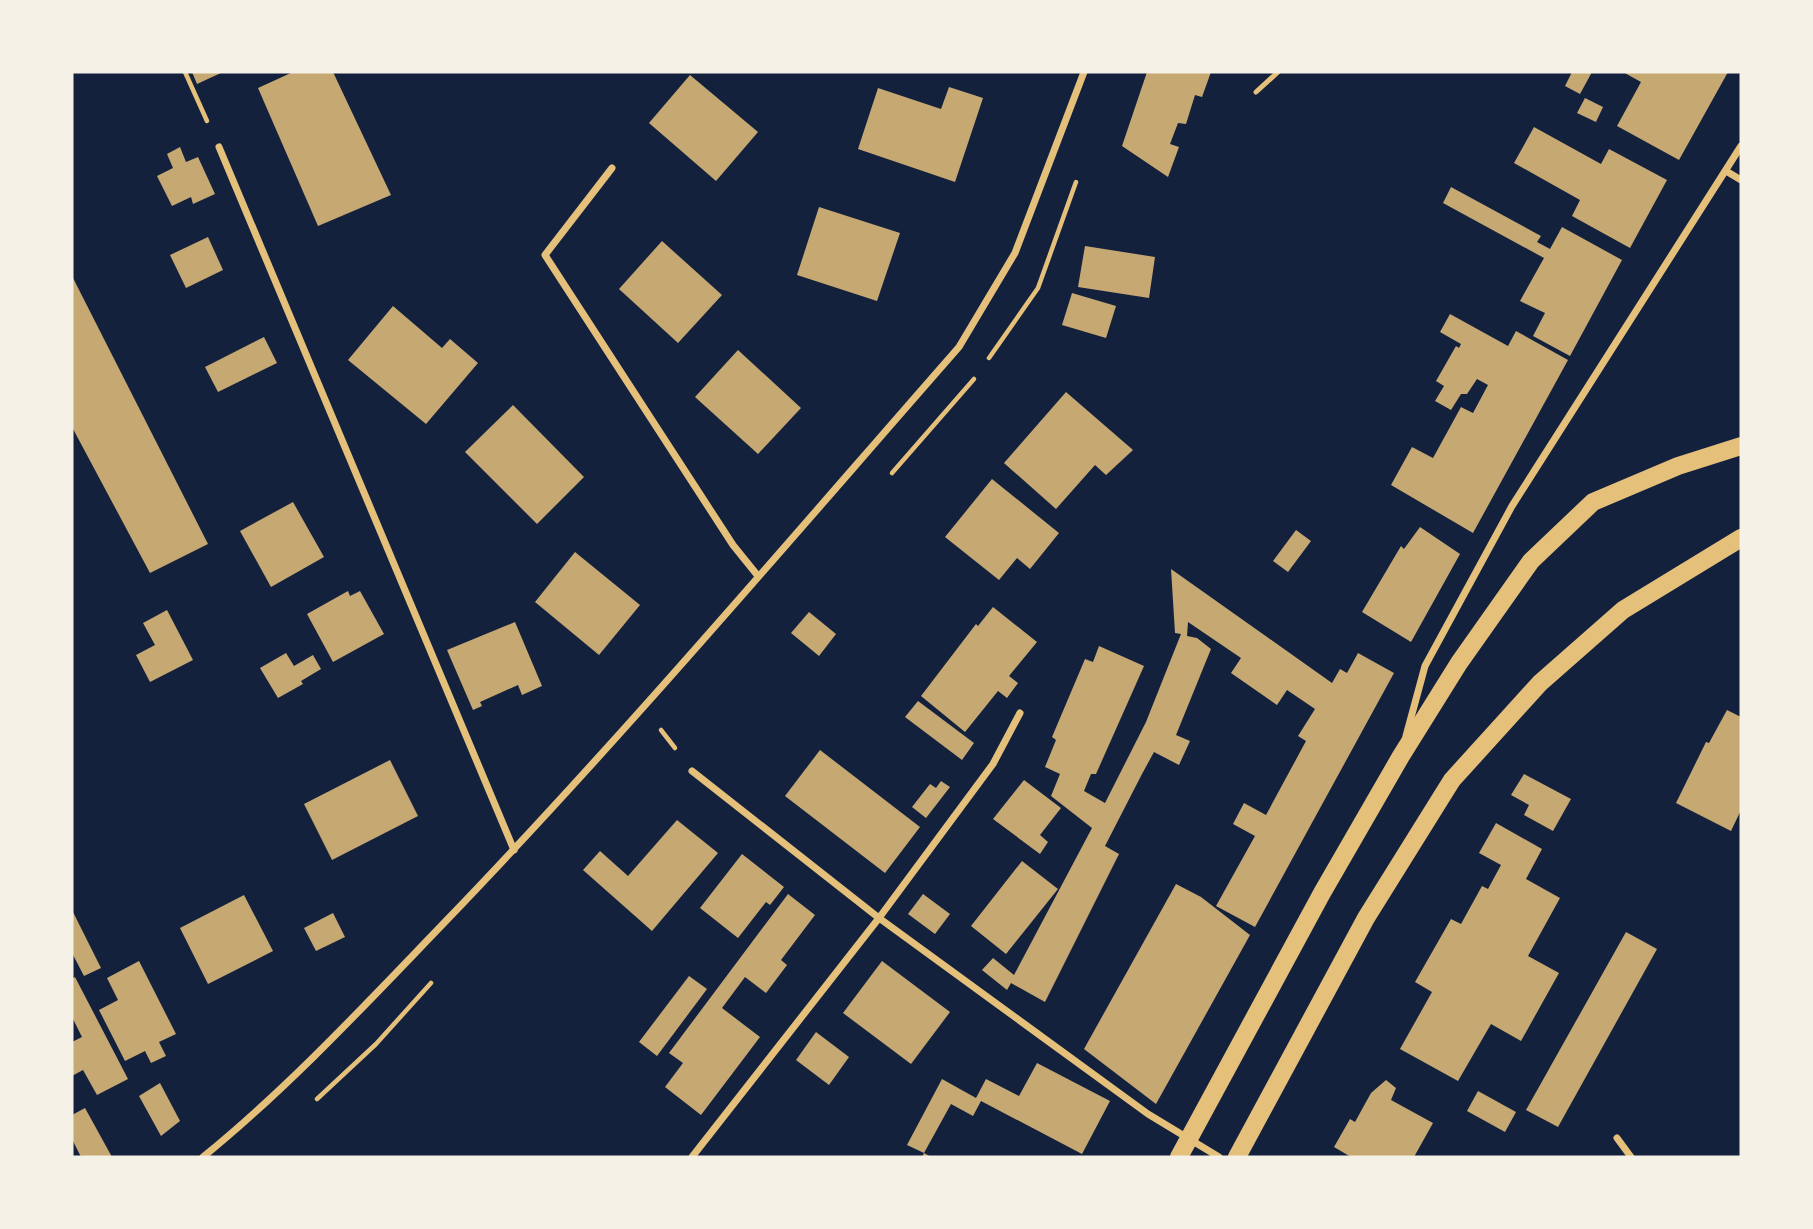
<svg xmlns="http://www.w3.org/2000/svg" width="1813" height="1229" font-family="Rubik,sans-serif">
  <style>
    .building { fill: #c6a872 }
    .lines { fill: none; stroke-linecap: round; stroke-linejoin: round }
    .path { stroke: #e5c07b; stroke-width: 4.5 }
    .service { stroke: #e5c07b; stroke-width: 5 }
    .minor { stroke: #e5c07b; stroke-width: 7 }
    .primary { stroke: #e5c07b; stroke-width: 18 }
  </style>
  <rect width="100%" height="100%" fill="#14213d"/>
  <g class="building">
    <polygon points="192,72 223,72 197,84"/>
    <polygon points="293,72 333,72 391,195 318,226 258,88"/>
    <polygon points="1147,72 1211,72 1202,97 1195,95 1186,124 1178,123 1170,144 1179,147 1168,177 1122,146"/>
    <polygon points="1572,72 1592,72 1580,94 1565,86"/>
    <polygon points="1623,72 1728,72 1679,160 1617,126 1641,82"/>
    <polygon points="690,75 758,132 716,181 649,123"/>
    <polygon points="949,87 983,98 955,182 858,149 878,88 941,109"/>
    <polygon points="1585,98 1603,107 1596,122 1577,113"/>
    <polygon points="1534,127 1601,164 1609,149 1667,180 1630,248 1572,216 1580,200 1514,163"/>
    <polygon points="180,147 186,162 198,157 215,194 193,204 191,197 172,206 157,176 173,168 167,154"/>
    <polygon points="1451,187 1541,236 1537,242 1550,249 1562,227 1622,260 1570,356 1533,336 1545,313 1520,301 1544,258 1443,203"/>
    <polygon points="819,207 900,233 877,301 797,275"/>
    <polygon points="208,237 223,270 186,288 170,255"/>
    <polygon points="662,241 722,295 678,343 619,289"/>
    <polygon points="1085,246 1155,257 1149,298 1078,287"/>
    <polygon points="72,276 208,544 150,573 72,427"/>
    <polygon points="1072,293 1116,306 1106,338 1062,325"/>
    <polygon points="393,306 442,348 450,339 478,363 426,424 348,360"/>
    <polygon points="1450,314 1508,346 1516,331 1568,360 1473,533 1391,485 1412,447 1433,458 1461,407 1473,413 1488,385 1477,379 1467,394 1461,394 1451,410 1435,401 1444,386 1436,381 1456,346 1459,348 1461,344 1440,332"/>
    <polygon points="264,337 277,363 218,392 205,367"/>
    <polygon points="738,350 801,408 758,454 695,397"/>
    <polygon points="1066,392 1133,450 1106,475 1095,465 1056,509 1004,463"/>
    <polygon points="513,405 584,477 537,524 465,452"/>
    <polygon points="992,479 1059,533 1030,569 1017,558 999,580 945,537"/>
    <polygon points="293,502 324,557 271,587 240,531"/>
    <polygon points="1420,527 1460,554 1411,642 1362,612 1401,546 1404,549"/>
    <polygon points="1296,530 1311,541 1288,572 1273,561"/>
    <polygon points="575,552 640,605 599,655 535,602"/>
    <polygon points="1171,569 1332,683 1340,669 1347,673 1358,653 1394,673 1255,927 1216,906 1255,836 1233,824 1244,803 1266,815 1306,741 1298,736 1315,709 1287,690 1277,705 1231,673 1241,658 1188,622 1187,636 1197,638 1211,649 1176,735 1190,741 1179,765 1154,752 1142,774 1105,846 1119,854 1045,1002 1011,983 1007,990 982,970 993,958 1014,975 1092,828 1051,796 1060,774 1045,767 1056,740 1052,737 1085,659 1093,662 1099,646 1144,666 1096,774 1091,774 1084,791 1105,803 1146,722 1181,634 1175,633"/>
    <polygon points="348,591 350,596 360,591 384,634 333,662 307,614"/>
    <polygon points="993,607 1037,642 1009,676 1018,683 1007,698 998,691 965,732 921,696 976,624 978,626"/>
    <polygon points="167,610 193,660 150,682 136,655 155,645 143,623"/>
    <polygon points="809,612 836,634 819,656 791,633"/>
    <polygon points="515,622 542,686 522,695 518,685 480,702 482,706 473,710 447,650"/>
    <polygon points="286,653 294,666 313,655 321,669 301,681 303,684 278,698 260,668"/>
    <polygon points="918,701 974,743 962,760 905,717"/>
    <polygon points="1727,710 1741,717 1741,810 1731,831 1676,803 1706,742 1709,743"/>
    <polygon points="820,750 920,827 885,873 785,796"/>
    <polygon points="390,760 418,816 332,860 304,804"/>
    <polygon points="1524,774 1571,799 1553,831 1524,815 1529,805 1511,795"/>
    <polygon points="1024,780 1061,808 1040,835 1048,842 1040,854 993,819"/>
    <polygon points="941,781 950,787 926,818 912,807 930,784 936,788"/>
    <polygon points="677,820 718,853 652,931 583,870 600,851 628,876"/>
    <polygon points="1496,823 1542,849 1526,879 1560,898 1528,956 1559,973 1521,1041 1491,1024 1458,1081 1400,1049 1432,992 1415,982 1451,919 1461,924 1482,886 1488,889 1501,865 1479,853"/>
    <polygon points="742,854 784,887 770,905 766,902 738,938 700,908"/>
    <polygon points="1022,861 1058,889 1006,954 971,926"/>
    <polygon points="1176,884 1201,897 1250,935 1156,1104 1084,1049"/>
    <polygon points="788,894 815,915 781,960 787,965 766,993 745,977 722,1008 760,1037 701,1115 665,1087 683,1063 669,1053"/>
    <polygon points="923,894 950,914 935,934 908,914"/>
    <polygon points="244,895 273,951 208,984 180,928"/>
    <polygon points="72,910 101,968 84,976 72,953"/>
    <polygon points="333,913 345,937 316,951 304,928"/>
    <polygon points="1626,932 1657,949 1558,1127 1526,1110"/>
    <polygon points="139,961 176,1034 159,1042 166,1056 151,1063 145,1051 125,1061 99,1010 118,1000 107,978"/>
    <polygon points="882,961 950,1012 911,1064 843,1013"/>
    <polygon points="689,976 707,989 657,1056 639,1042"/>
    <polygon points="75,977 128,1079 97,1095 83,1070 72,1076 72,1042 82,1037 72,1017 72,979"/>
    <polygon points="816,1032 849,1057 829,1085 796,1060"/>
    <polygon points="1037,1063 1110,1101 1082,1154 981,1101 973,1116 951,1104 924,1153 931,1157 922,1157 924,1153 907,1145 942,1079 976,1098 986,1079 1019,1096"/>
    <polygon points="1386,1080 1396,1088 1391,1100 1433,1123 1414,1157 1351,1157 1334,1147 1350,1119 1355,1122 1371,1093"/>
    <polygon points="160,1083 180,1121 161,1136 139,1096"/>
    <polygon points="1478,1091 1516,1112 1505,1132 1467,1111"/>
    <polygon points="85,1108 112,1157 81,1157 72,1139 72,1115"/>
  </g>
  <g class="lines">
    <g class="path">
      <polyline points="185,72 207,121"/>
      <polyline points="989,358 1038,288 1076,182"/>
      <polyline points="892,473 974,379"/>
      <polyline points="661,730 675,748"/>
      <polyline points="317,1099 376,1044 431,983"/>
    </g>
    <polyline class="service" points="1256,92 1278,72"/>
    <g class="minor">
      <polyline points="219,147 514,850"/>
      <polyline points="612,168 545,255 733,545 758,576"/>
      <polyline points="1726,171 1741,180"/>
      <polyline points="1406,736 1425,666 1512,506 1741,146"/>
      <polyline points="692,771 879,918 1148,1114 1219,1157"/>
      <polyline points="1617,1138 1631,1157"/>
      <path d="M 203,1157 C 289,1087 366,1004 443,924 C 622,738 789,541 959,347 L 1015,253 L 1084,72"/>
      <polyline points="692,1157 879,918 993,764 1020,713"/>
    </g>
    <g class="primary">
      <polyline points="1179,1157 1322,893 1401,756 1459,663 1531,561 1593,502 1678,466 1741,446"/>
      <polyline points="1237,1157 1366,918 1452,780 1540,683 1623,610 1741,538"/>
    </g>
  </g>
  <rect width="1813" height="1229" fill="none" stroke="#f6f1e7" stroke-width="147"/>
</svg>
